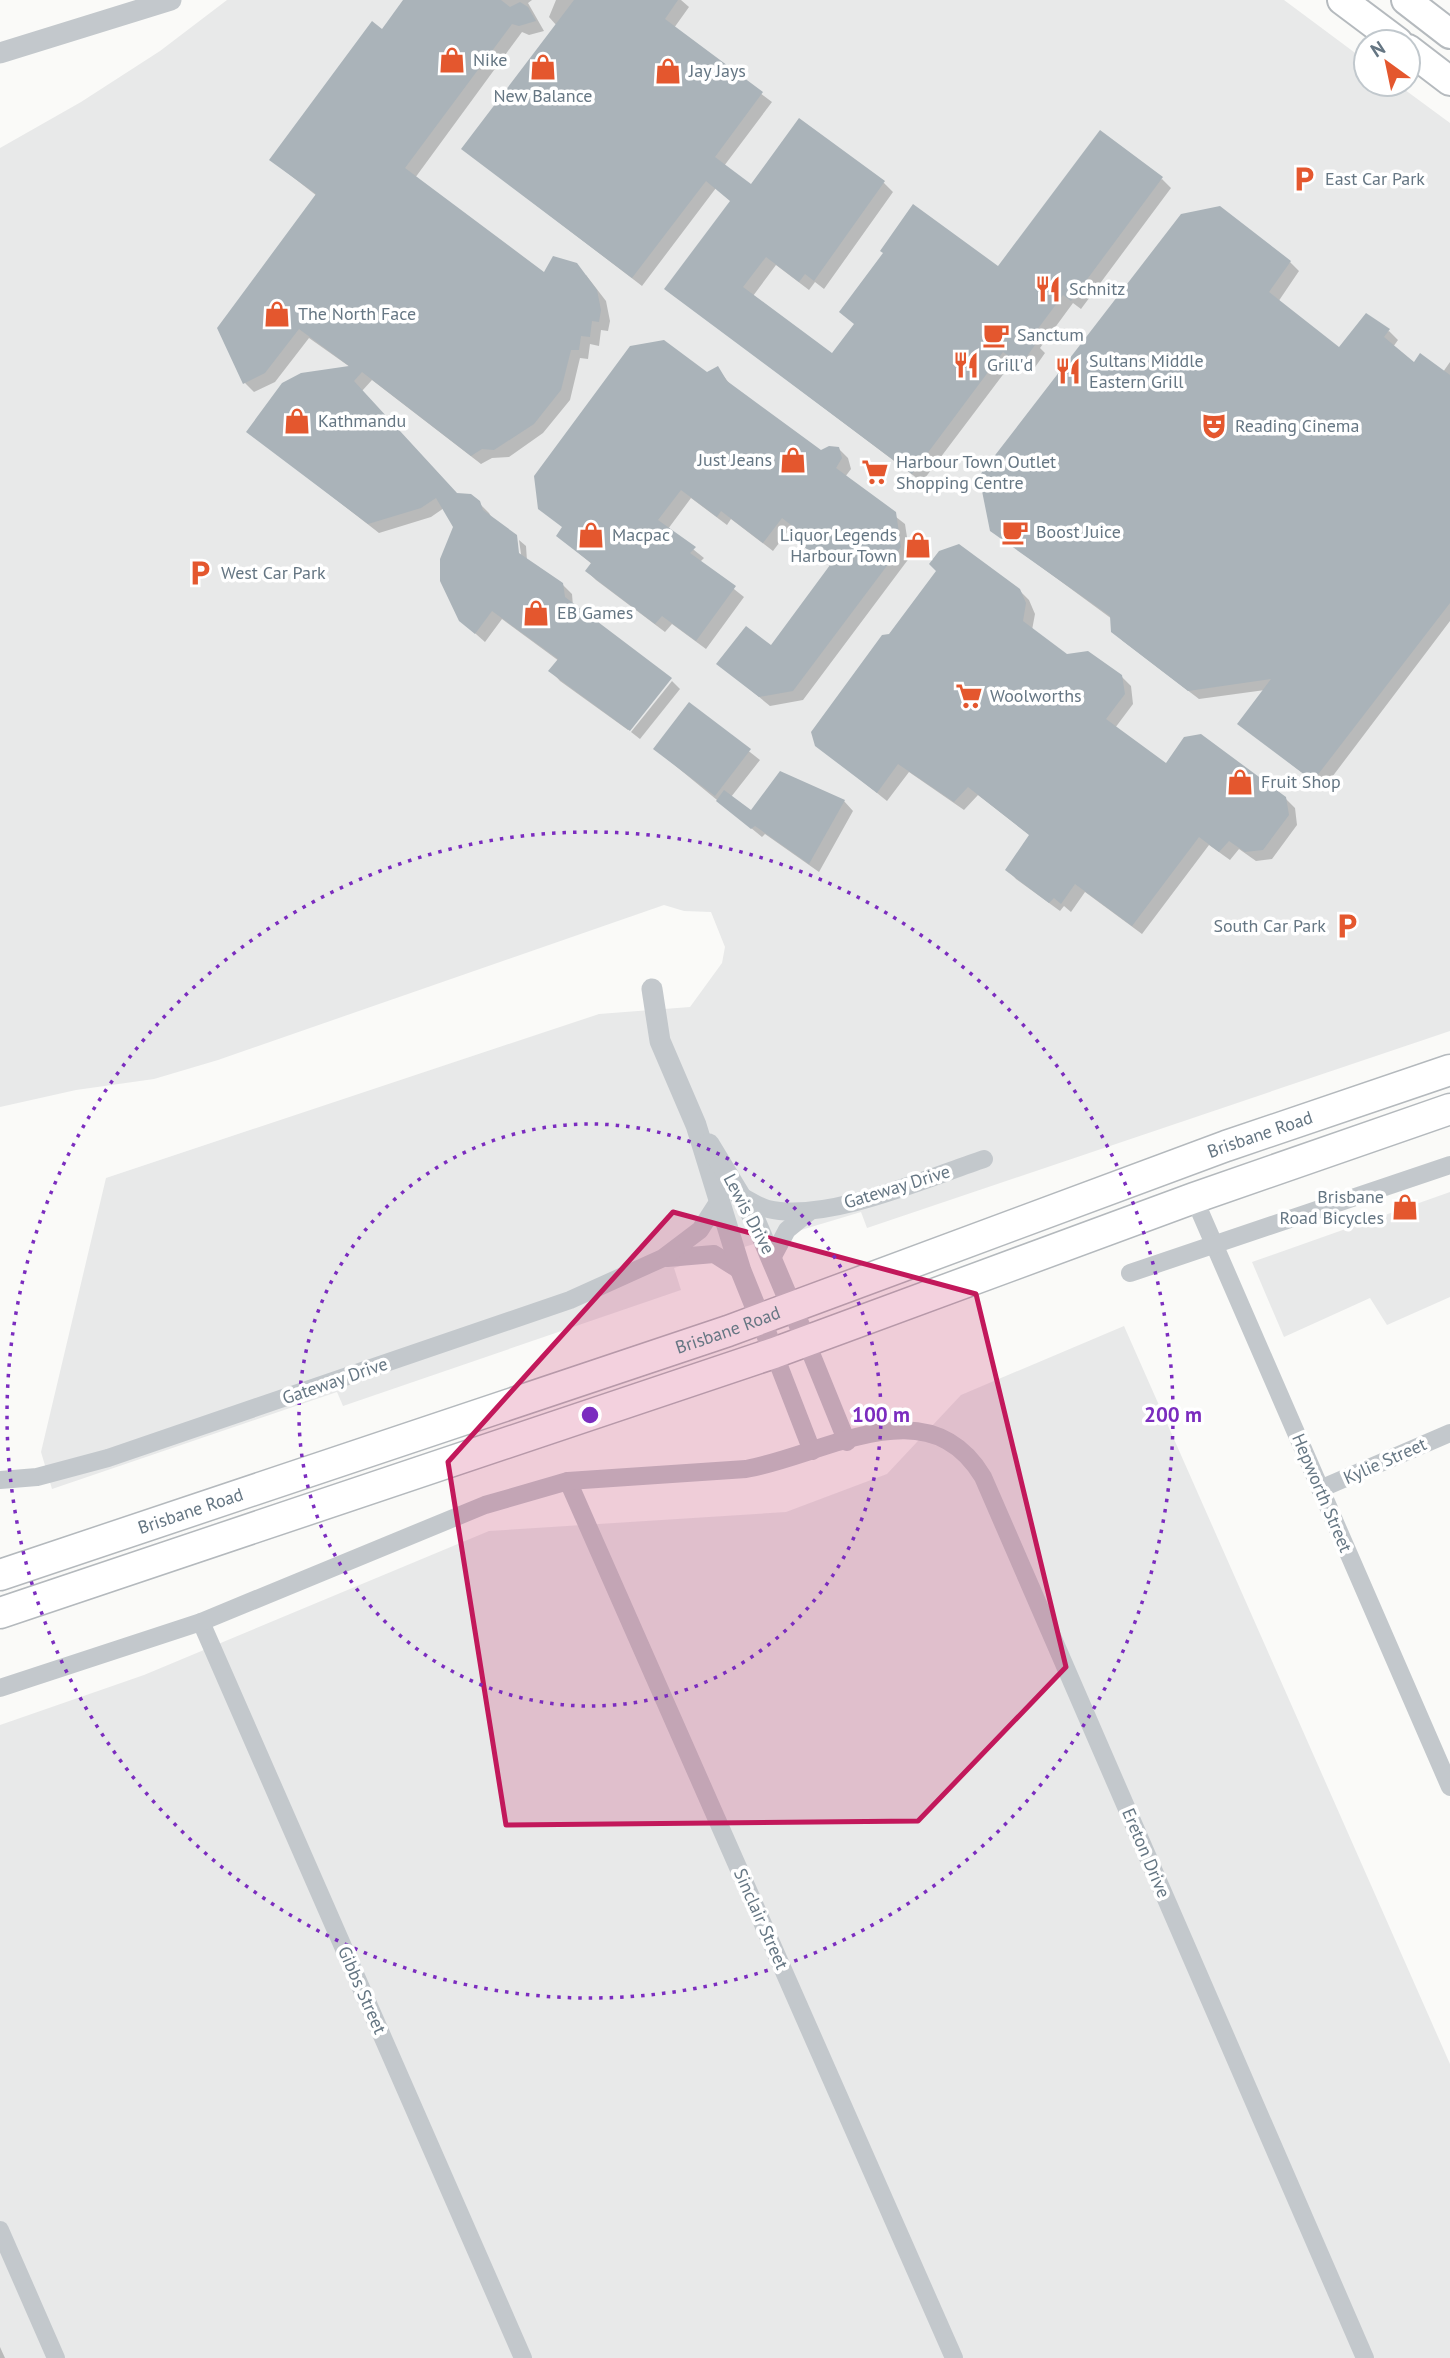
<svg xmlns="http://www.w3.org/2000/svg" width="1450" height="2358" font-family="'PT Sans',sans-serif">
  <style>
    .built { fill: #e8e9e9 }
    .shadow { fill: #0003 }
    .building { fill: #aab3b9 }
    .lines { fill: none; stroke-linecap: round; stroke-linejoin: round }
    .primary-casing { stroke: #b5babe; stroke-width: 32 }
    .trunk-casing { stroke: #b4b9bd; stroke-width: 33 }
    .minor { stroke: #c3c8cc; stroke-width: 18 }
    .tertiary { stroke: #c3c8cc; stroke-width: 21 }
    .primary { stroke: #fff; stroke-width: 28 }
    .trunk { stroke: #fff; stroke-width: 30 }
    .marked { fill: #c2185b; fill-opacity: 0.2; stroke: #c2185b; stroke-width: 5; stroke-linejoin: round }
    .ring { fill: none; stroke: #7b2cbf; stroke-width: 3.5; stroke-dasharray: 3.5 7 }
    .labels { text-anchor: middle; stroke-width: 7; stroke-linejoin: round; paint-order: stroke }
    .poi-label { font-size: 18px; fill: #657683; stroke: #fff; text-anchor: start }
    .street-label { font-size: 18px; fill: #657683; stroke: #fff }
    .centre { fill: #7b2cbf; stroke: #fff; stroke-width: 3.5 }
    .ring-label { font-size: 21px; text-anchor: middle; font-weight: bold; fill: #7b2cbf; stroke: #fff; stroke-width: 7; stroke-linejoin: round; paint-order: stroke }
  </style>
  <rect width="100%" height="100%" fill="#fafaf8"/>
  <g class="built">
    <polygon points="227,0 1284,0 1366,61 1366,84 1397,84 1450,123 1450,1031 867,1228 861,1212 674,1268 681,1290 343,1406 337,1392 52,1489 41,1452 106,1178 599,1014 690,1007 722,963 725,947 711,912 684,911 664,905 218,1060 154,1079 76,1090 0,1107 0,148 81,102 160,51"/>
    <polygon points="1450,1192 1450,1297 1387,1325 1370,1298 1284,1337 1252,1262"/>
    <polygon points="1124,1326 1450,2064 1450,2358 0,2358 0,1725 144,1675 489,1531 786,1512 887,1474 961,1395"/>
  </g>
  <g class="shadow">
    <polygon points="405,0 532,0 528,3 544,31 529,35 522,32 415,178 544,274 586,275 606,301 610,321 608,331 601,330 599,346 590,344 588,359 580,358 570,400 543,433 509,457 492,458 481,464 372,380 362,391 457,495 479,503 489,513 518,562 522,561 519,540 526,546 527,561 562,584 572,594 573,606 670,679 628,730 560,681 551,671 559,661 502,619 485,642 460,620 455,527 444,508 431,517 379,533 248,431 350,367 309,338 275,382 254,392 245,383 317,196 271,160 382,31"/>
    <polygon points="556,0 681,0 689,7 674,28 772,102 724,166 751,186 884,183 893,192 824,289 815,282 809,290 776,265 753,296 832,356 1162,179 1171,188 1081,309 1073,303 1040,348 1045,353 1031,373 1014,360 922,482 667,289 732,202 716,188 642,286 463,149 557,26 549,17"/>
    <polygon points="1290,262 1299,271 1278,302 1339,350 1389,331 1398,340 1393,347 1414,364 1443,372 1450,362 1450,621 1323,789 1240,724 1265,690 1199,699 1123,641 1113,631 1112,619 992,531"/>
    <polygon points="718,369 733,388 821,452 838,448 848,458 851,469 845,477 905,524 910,557 803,700 770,706 719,664 771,648 831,567 806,547 811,540 792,526 773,551 731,519 727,525 691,498 668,529 704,558 700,562 744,597 706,649 672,624 665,632 596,580 587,571 592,564 558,536 564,528 539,508"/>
    <polygon points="1019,590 1029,600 1035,614 1032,630 1067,656 1121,676 1131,686 1133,704 1115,728 1166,765 1285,798 1295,808 1297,825 1272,859 1256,861 1239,849 1230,860 1209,845 1142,934 1085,892 1071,912 1064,906 1060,911 1016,879 1007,869 1031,836 978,795 964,810 909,772 887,801 817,745"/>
    <polygon points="672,681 680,689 640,739 631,732"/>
    <polygon points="689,704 760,760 731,797 752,813 844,801 853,811 819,872 765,834 762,837 655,749"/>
    <polygon points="0,2347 5,2358 0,2358"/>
  </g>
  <g class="building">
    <polygon points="403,0 501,0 510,7 520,2 528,7 536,21 519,26 512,24 405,168 544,272 553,256 577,263 597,290 601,310 599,322 592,321 590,337 581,336 579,350 571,350 561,390 534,424 494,450 482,449 471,456 362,372 354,381 457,493 471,494 480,501 483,510 517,535 519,553 563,583 565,597 672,678 630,731 548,671 558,659 492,611 475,634 459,621 440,581 440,559 453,527 436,498 421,508 368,524 246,432 282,383 301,373 349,366 299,329 265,373 243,384 217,328 316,194 269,160 372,21 382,29"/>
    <polygon points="574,0 678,0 665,19 763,92 715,157 751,184 799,118 885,181 814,281 805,274 799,282 766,257 743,287 832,353 854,324 839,312 883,253 880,251 913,204 998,266 1100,130 1163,177 1071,301 1063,295 1031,338 1037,342 1021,365 1003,352 912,474 664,289 730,201 706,181 632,278 461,149"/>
    <polygon points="1220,206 1291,261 1269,292 1339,347 1366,313 1390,329 1384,337 1414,362 1420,353 1450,375 1450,603 1313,781 1237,724 1271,679 1188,691 1111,632 1110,616 990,531 979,476 1181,214"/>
    <polygon points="664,340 707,372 718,366 727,381 821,450 829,446 839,447 842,458 836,468 896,512 901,547 793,691 759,697 716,664 746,626 771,645 830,565 804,547 809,539 782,518 763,543 721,511 717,517 681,490 658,520 696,547 690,553 736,586 696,641 662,616 655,624 585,571 591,563 556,536 562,527 538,509 534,476 630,346"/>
    <polygon points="959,544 1020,589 1026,603 1023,621 1067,654 1088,651 1122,675 1125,694 1106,719 1166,763 1184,737 1201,734 1286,797 1289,815 1263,850 1245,852 1229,841 1219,852 1199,837 1132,926 1075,884 1061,904 1054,898 1049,903 1005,870 1029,835 968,787 954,802 898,764 877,793 815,746 811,732 882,635 889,634 936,571 929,564 939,551"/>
    <polygon points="689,702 751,749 715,796 653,749"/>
    <polygon points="780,771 845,800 809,864 755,826 751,829 716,801 724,790 751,810"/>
  </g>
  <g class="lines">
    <g class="primary-casing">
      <g id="primary">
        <polyline points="1342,0 1398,42"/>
        <polyline points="1406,0 1450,34"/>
        <polyline points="1408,49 1450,81"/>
      </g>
    </g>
    <g class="trunk-casing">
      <g id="trunk">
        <path id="s1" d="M 0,1575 L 728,1331 L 1226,1146 L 1450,1070"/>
        <polyline points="0,1613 774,1353 1194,1198 1450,1109"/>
      </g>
    </g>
    <g class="minor">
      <path d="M 743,1197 C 751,1201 759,1207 768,1209 C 826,1223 927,1178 984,1159"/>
      <polyline points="1194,1198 1450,1787"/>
      <polyline points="667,1258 714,1254 741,1271"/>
      <polyline points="772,1258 787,1230 809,1212"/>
      <polyline points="1130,1273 1450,1165"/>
      <polyline points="806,1341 847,1442"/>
      <polyline points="774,1353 812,1451"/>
      <polyline points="0,1480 37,1477 108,1458 570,1300 663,1258 700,1230 718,1202"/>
      <polyline points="568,1481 954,2358"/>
      <polyline points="1320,1489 1450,1433"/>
      <polyline points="201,1622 523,2358"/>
      <path d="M 0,1688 L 201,1622 L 485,1505 L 568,1481 L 746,1469 C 825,1455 928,1385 983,1477 L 1365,2358"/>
      <polyline points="0,2230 56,2358"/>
    </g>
    <g class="tertiary">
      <polyline points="0,53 171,0"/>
      <polyline points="652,989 660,1041 696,1125 741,1271 774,1353"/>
      <polyline points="709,1144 755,1220 806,1341"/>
    </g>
    <use href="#primary" class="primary"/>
    <use href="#trunk" class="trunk"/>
  </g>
  <path class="marked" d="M 673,1212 L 976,1294 L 1066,1667 L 918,1821 L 506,1825 L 448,1462 Z"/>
  <g class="ring">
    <circle cx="590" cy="1415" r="291"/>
    <circle cx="590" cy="1415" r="583"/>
  </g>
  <defs>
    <g id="shop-bare" transform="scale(2.1)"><path d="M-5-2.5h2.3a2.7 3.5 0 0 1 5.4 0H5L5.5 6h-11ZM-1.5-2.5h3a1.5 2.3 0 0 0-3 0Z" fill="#e4572e" stroke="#fff" stroke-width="2.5" paint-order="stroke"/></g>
    <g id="parking-bare" transform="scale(2.1)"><path d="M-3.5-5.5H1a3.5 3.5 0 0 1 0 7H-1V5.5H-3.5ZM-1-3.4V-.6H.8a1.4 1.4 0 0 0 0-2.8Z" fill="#e4572e" stroke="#fff" stroke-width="2.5" paint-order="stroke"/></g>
    <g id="restaurant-bare" transform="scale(2.1)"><path d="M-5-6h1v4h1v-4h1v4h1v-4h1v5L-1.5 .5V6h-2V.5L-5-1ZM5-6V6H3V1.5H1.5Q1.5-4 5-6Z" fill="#e4572e" stroke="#fff" stroke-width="2.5" paint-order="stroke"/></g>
    <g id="cafe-bare" transform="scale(2.1)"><path d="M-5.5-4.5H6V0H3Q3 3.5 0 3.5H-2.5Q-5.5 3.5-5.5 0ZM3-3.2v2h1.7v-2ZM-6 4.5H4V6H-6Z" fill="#e4572e" stroke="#fff" stroke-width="2.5" paint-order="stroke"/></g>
    <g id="theatre-bare" transform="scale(2.1)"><path d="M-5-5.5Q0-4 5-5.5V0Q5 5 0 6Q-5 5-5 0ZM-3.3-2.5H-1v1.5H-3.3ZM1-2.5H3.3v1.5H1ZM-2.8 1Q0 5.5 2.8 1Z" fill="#e4572e" stroke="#fff" stroke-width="2.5" paint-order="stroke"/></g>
    <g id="supermarket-bare" transform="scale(2.1)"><path d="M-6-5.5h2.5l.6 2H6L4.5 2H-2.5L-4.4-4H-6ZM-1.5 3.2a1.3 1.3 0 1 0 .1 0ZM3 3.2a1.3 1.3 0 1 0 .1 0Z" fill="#e4572e" stroke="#fff" stroke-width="2.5" paint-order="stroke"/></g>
  </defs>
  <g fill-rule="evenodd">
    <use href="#shop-bare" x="452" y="60"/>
    <use href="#shop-bare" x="543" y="67"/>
    <use href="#shop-bare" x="668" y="71"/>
    <use href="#parking-bare" x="1304" y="179"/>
    <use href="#restaurant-bare" x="1048" y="289"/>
    <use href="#shop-bare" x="277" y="314"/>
    <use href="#cafe-bare" x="996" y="335"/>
    <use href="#restaurant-bare" x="966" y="365"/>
    <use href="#restaurant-bare" x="1068" y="371"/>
    <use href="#shop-bare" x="297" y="421"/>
    <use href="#theatre-bare" x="1214" y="426"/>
    <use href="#shop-bare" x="793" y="460"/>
    <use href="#supermarket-bare" x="875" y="472"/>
    <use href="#cafe-bare" x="1015" y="532"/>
    <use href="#shop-bare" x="591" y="535"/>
    <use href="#shop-bare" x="918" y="545"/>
    <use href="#parking-bare" x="200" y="573"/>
    <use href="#shop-bare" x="536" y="613"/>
    <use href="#supermarket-bare" x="969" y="696"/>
    <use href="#shop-bare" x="1240" y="782"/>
    <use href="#parking-bare" x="1347" y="926"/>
    <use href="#shop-bare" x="1405" y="1207"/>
  </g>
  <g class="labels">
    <g class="poi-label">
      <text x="473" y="66">Nike</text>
      <text x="689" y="77">Jay Jays</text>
      <text x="543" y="102" text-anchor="middle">New Balance</text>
      <text x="1325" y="185">East Car Park</text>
      <text x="1069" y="295">Schnitz</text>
      <text x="298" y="320">The North Face</text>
      <text x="1017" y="341">Sanctum</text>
      <text x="1089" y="367">Sultans Middle<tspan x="1089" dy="21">Eastern Grill</tspan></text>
      <text x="987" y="371">Grill'd</text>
      <text x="318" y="427">Kathmandu</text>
      <text x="1235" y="432">Reading Cinema</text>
      <text x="772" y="466" text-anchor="end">Just Jeans</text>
      <text x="896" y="468">Harbour Town Outlet<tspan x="896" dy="21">Shopping Centre</tspan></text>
      <text x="1036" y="538">Boost Juice</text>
      <text x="612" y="541">Macpac</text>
      <text x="897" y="541" text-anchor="end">Liquor Legends<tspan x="897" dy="21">Harbour Town</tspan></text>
      <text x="221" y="579">West Car Park</text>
      <text x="557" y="619">EB Games</text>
      <text x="990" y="702">Woolworths</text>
      <text x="1261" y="788">Fruit Shop</text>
      <text x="1326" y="932" text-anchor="end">South Car Park</text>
      <text x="1384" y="1203" text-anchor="end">Brisbane<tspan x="1384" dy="21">Road Bicycles</tspan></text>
    </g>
    <g class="street-label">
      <text dy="6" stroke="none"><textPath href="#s1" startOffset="1335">Brisbane Road</textPath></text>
      <text transform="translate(897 1187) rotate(-17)" y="6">Gateway Drive</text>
      <text transform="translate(749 1214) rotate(62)" y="6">Lewis Drive</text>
      <text dy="6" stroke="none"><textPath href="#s1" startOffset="768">Brisbane Road</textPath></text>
      <text transform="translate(335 1381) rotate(-19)" y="6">Gateway Drive</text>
      <text transform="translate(1385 1461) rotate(-24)" y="6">Kylie Street</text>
      <text transform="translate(1322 1493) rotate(67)" y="6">Hepworth Street</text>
      <text dy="6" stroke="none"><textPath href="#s1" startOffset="201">Brisbane Road</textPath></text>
      <text transform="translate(1146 1853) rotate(67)" y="6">Ereton Drive</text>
      <text transform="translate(761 1919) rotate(66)" y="6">Sinclair Street</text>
      <text transform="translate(362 1990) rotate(66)" y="6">Gibbs Street</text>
    </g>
  </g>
  <circle cx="590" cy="1415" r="10" class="centre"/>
  <g class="ring-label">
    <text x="881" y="1422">100 m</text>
    <text x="1173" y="1422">200 m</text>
  </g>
  <g transform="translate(1387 63) rotate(327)"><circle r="33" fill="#ffffff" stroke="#c1c8cd" stroke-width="2"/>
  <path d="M0-5L12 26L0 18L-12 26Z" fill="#e4572e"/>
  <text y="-10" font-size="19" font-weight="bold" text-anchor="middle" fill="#657683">N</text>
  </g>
</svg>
